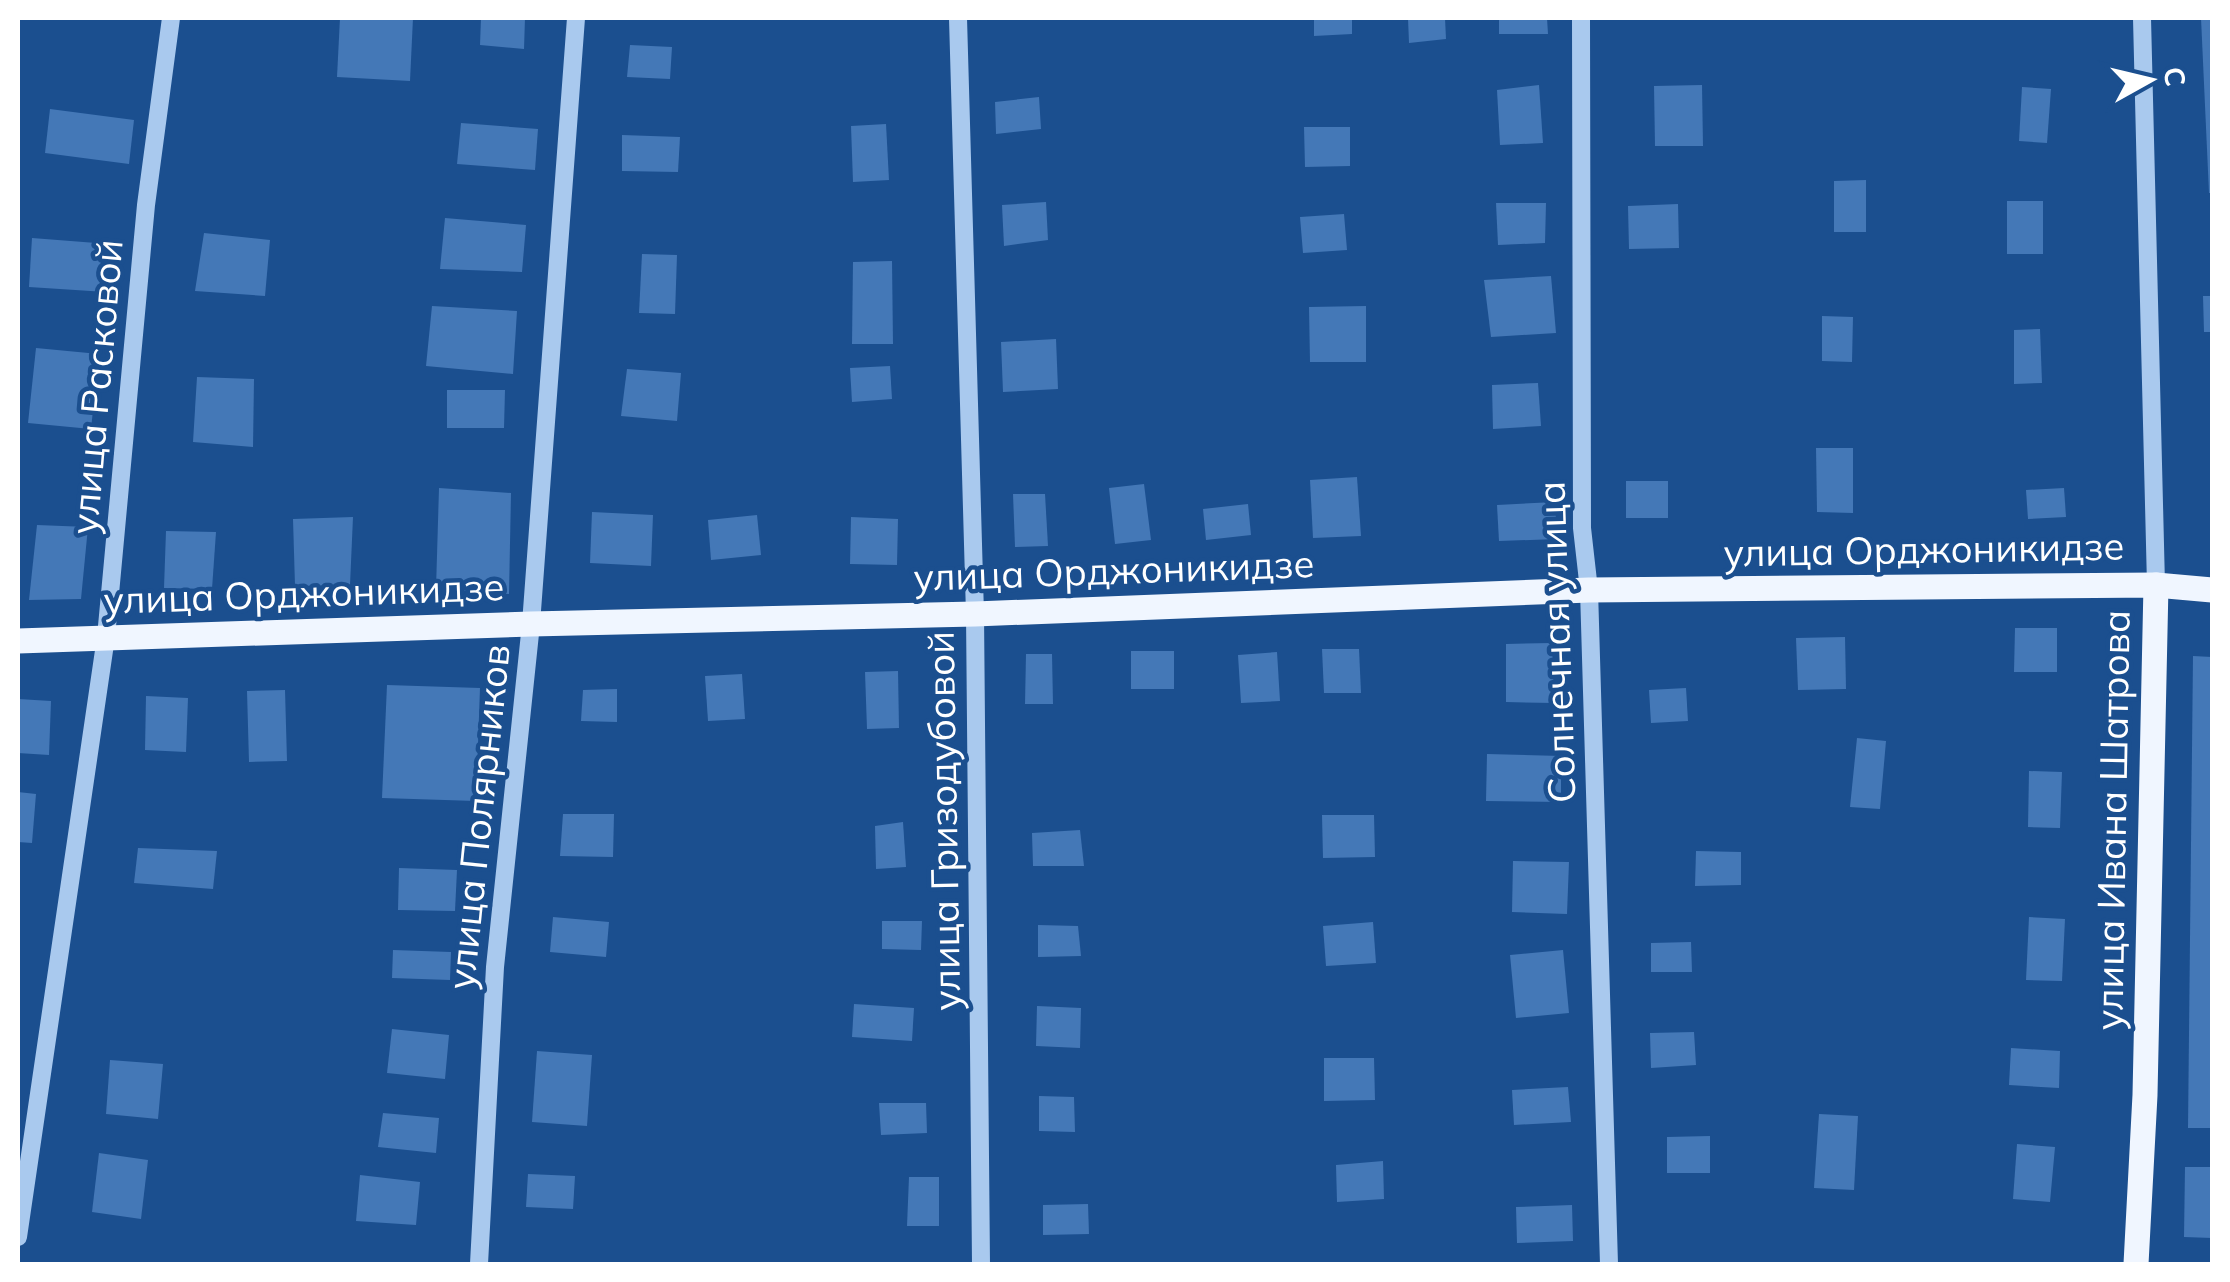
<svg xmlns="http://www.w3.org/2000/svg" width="2230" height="1282" font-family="Mulish,sans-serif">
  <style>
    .building { fill: #4478b7 }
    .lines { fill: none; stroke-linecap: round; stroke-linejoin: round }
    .minor { stroke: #a9c9ee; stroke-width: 18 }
    .major { stroke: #f0f6ff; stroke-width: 25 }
    .labels { text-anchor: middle; stroke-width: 9; stroke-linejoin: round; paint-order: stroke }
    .street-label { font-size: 38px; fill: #fff; stroke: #1b4f8f }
  </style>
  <rect width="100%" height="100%" fill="#1b4f8f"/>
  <g class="building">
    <polygon points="340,18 413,18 410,81 337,77"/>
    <polygon points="481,18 525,18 524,49 480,45"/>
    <polygon points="1314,18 1352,18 1352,34 1314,36"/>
    <polygon points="1408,18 1445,18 1446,39 1409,43"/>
    <polygon points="1499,18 1547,18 1548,34 1499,34"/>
    <polygon points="2201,18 2212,18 2212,193 2209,193"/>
    <polygon points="630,45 672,47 670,79 627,77"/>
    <polygon points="1539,85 1543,143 1500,145 1497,90"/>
    <polygon points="1702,85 1703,146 1655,146 1654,86"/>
    <polygon points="2022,87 2051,89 2047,143 2019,141"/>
    <polygon points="1039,97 1041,129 996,134 995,102"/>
    <polygon points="50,109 134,120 129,164 45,153"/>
    <polygon points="461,123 538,129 535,170 457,164"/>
    <polygon points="886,124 889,180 853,182 851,126"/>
    <polygon points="1304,127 1350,127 1350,166 1305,167"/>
    <polygon points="622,135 680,137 678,172 622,171"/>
    <polygon points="1866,180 1866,232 1834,232 1834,181"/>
    <rect x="2007" y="201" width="36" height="53"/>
    <polygon points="1046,202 1048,240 1004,246 1002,205"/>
    <polygon points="1496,203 1546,203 1545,243 1498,245"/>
    <polygon points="1678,204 1679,248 1629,249 1628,206"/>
    <polygon points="1344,214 1347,250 1303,253 1300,217"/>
    <polygon points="445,218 526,225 522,272 440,269"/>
    <polygon points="204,233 270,240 265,296 195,291"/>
    <polygon points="32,238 109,244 106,292 29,287"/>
    <polygon points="642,254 677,255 675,314 639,313"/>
    <polygon points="892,261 893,344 852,344 853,262"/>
    <polygon points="1551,276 1556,333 1491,337 1484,280"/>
    <polygon points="2203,296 2212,296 2212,332 2204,332"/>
    <polygon points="432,306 517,311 513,374 426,366"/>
    <polygon points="1366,306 1366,362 1310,362 1309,307"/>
    <polygon points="1822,316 1853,317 1852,362 1822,361"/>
    <polygon points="2040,329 2042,383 2014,384 2014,330"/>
    <polygon points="1056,339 1058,389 1003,392 1001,342"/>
    <polygon points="36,348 99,354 91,429 28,423"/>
    <polygon points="890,366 892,399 852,402 850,368"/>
    <polygon points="627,369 681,373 677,421 621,416"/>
    <polygon points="197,377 254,379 253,447 193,442"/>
    <polygon points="1538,383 1541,426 1493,429 1492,385"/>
    <polygon points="447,390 505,390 504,428 447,428"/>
    <polygon points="1816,448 1853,448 1853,513 1817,512"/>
    <polygon points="1357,477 1361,536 1313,538 1310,480"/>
    <rect x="1626" y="481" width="42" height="37"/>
    <polygon points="1144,484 1151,540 1115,544 1109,488"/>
    <polygon points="439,488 511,493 509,594 436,589"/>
    <polygon points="2064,488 2066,517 2028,519 2026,490"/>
    <polygon points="1013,494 1045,494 1048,546 1015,547"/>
    <polygon points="1555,502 1557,539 1499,541 1497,505"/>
    <polygon points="1248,504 1251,535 1206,540 1203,509"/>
    <polygon points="592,512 653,515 651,566 590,563"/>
    <polygon points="757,515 761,555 711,560 708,520"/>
    <polygon points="353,517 350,585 295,586 293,519"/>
    <polygon points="851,517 898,519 897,565 850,564"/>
    <polygon points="37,525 88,527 81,599 29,600"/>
    <polygon points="166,531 216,532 212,589 164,588"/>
    <polygon points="2015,628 2057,628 2057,672 2014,672"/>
    <polygon points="1845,637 1846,689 1798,690 1796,638"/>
    <polygon points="1552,643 1554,703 1506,702 1506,644"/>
    <polygon points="1322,649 1359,649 1361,693 1324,693"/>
    <rect x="1131" y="651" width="43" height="38"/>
    <polygon points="1277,652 1280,701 1241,703 1238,655"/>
    <polygon points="1026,654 1052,654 1053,704 1025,704"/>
    <polygon points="2193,656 2212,657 2212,1128 2188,1128"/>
    <polygon points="898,671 899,728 867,729 865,672"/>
    <polygon points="742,674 745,719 708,721 705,676"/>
    <polygon points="387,685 480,688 476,801 382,798"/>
    <polygon points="1686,688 1688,721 1651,723 1649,690"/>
    <polygon points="617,689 617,722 581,721 583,690"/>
    <polygon points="285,690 287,761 249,762 247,691"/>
    <polygon points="146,696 188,698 186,752 145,750"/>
    <polygon points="18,699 51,701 49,755 18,753"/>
    <polygon points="1857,738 1886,741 1880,809 1850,807"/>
    <polygon points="1487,754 1561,756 1561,802 1486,801"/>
    <polygon points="2029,771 2062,772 2060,828 2028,827"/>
    <polygon points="18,792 36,794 32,843 18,842"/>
    <polygon points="563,814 614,814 613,857 560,856"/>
    <polygon points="1322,815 1374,815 1375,857 1323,858"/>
    <polygon points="903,822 906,867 876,869 875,826"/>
    <polygon points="1080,830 1084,866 1033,866 1032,833"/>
    <polygon points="138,848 217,851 213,889 134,883"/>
    <polygon points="1696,851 1741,852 1741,885 1695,886"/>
    <polygon points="1513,861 1569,862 1567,914 1512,912"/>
    <polygon points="399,868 457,870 455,911 398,910"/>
    <polygon points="553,917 609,922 606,957 550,952"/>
    <polygon points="2029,917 2065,919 2062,981 2026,980"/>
    <polygon points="882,921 922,921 921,950 882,949"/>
    <polygon points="1373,922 1376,963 1326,966 1323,926"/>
    <polygon points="1038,925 1078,926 1081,956 1038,957"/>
    <polygon points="1691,942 1692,972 1651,972 1651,943"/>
    <polygon points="393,950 451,952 450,980 392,978"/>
    <polygon points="1563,950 1569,1013 1516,1018 1510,955"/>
    <polygon points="854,1004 914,1008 912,1041 852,1037"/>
    <polygon points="1037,1006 1081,1008 1080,1048 1036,1046"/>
    <polygon points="392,1029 449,1035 445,1079 387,1073"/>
    <polygon points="1694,1032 1696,1065 1651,1068 1650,1033"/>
    <polygon points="2011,1048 2060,1051 2059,1088 2009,1085"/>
    <polygon points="537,1051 592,1055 587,1126 532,1122"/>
    <polygon points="1324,1058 1374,1058 1375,1100 1324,1101"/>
    <polygon points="110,1060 163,1064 158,1119 106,1114"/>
    <polygon points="1568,1087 1571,1122 1514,1125 1512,1090"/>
    <polygon points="1039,1096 1074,1097 1075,1132 1039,1131"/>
    <polygon points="879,1103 926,1103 927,1133 881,1135"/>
    <polygon points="383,1113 439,1118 436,1153 378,1147"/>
    <polygon points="1819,1114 1858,1116 1854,1190 1814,1188"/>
    <polygon points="1710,1136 1710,1173 1667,1173 1667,1137"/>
    <polygon points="2017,1144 2055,1147 2050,1202 2013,1199"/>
    <polygon points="99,1153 148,1160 141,1219 92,1212"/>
    <polygon points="1383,1161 1384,1199 1337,1202 1336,1165"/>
    <polygon points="2185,1167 2212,1167 2212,1238 2184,1237"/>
    <polygon points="528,1174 575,1176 573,1209 526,1207"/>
    <polygon points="360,1175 420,1182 416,1225 356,1221"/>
    <polygon points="909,1177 939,1177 939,1226 907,1226"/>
    <polygon points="1088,1204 1089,1234 1043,1235 1043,1205"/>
    <polygon points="1572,1205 1573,1241 1517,1243 1516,1207"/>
  </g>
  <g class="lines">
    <g class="minor">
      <polyline points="958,18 975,614 981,1264"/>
      <polyline points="1581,18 1582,528 1589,590 1609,1264"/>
      <polyline points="2142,18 2156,585"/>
      <polyline points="18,1237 106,637 146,205 171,18"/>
      <polyline points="479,1264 495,967 531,624 576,18"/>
    </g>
    <g class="major">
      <polyline points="18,641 531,624 975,614 1589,590 2156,585 2212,590"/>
      <polyline points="2136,1264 2145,1095 2156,585"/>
    </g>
  </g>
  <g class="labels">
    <g class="street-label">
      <text transform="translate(97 387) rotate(-85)" y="13">улица Расковой</text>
      <text transform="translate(1924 550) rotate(-1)" y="13">улица Орджоникидзе</text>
      <text transform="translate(1114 571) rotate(-2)" y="13">улица Орджоникидзе</text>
      <text transform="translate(304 594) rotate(-2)" y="13">улица Орджоникидзе</text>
      <text transform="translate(1557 642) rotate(-92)" y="13">Солнечная улица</text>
      <text transform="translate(479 817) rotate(-84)" y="13">улица Полярников</text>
      <text transform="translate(2113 820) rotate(-89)" y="13">улица Ивана Шатрова</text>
      <text transform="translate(944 821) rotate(-91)" y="13">улица Гризодубовой</text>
    </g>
  </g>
  <rect width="2230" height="1282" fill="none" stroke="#ffffff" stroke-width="40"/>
  <g transform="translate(2150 80) rotate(82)" stroke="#1b4f8f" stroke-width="8" paint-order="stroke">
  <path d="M0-8L18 38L0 25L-18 38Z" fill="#ffffff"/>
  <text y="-15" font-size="28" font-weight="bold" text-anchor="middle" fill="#ffffff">С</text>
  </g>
</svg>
